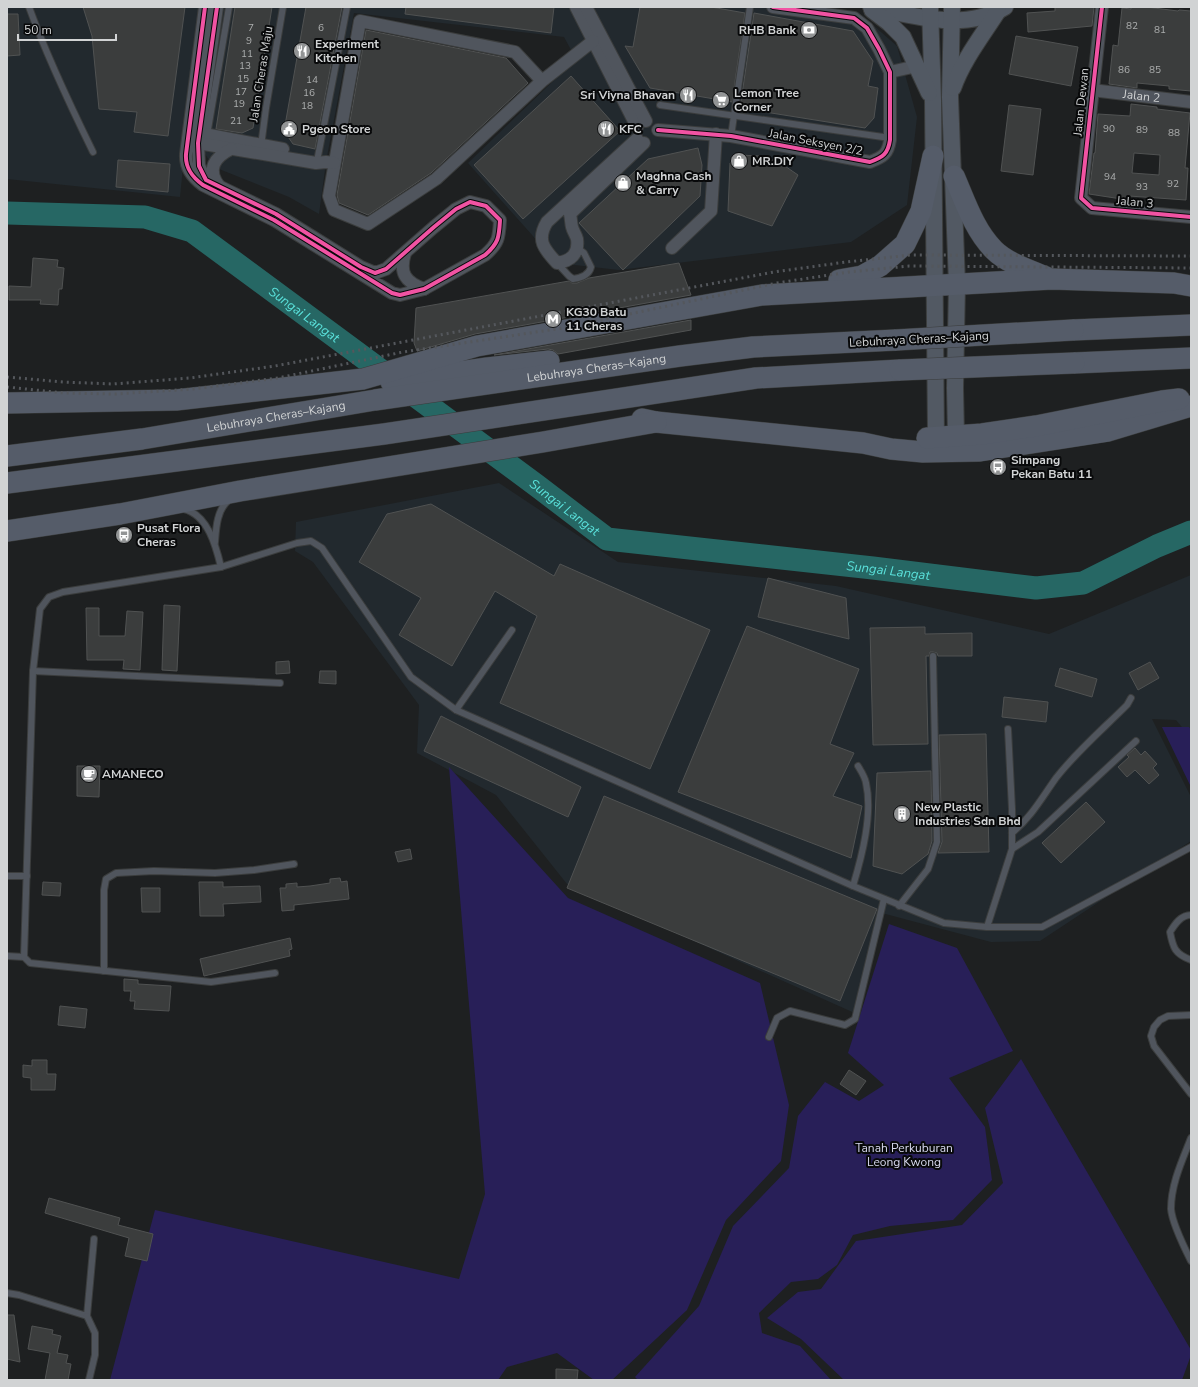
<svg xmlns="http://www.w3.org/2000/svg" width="1198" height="1387" font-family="'Nunito Sans',sans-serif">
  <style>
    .built { fill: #22292e }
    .green { fill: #281f58 }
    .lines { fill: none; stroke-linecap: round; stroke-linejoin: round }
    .river { stroke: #266764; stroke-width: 23 }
    .building { fill: #3b3d3d; stroke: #505252; fill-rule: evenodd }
    .lane-casing { stroke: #3b3d3d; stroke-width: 8 }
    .street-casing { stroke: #3b3d3d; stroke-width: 14 }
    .secondary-casing { stroke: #3b3d3d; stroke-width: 18 }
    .highway-casing { stroke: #3b3d3d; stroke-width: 22 }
    .lane { stroke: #50555d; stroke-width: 6 }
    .street { stroke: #50555d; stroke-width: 12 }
    .secondary { stroke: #525963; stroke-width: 16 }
    .highway { stroke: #555c69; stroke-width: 21 }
    .rail { stroke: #54575c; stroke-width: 3; stroke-dasharray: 2 4; stroke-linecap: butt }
    .highway-bridge-casing { stroke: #3b3d3d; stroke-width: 22; stroke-linecap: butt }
    .highway-bridge { stroke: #555c69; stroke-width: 21 }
    .cycleway-casing { stroke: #08090a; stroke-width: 6 }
    .cycleway { stroke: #f153a3; stroke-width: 4 }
    .labels { text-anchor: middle; stroke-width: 4; stroke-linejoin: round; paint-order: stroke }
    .number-label { font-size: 10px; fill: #acaeae }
    .poi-label { font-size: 12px; font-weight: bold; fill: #d1d3d4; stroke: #08090a; text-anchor: start }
    .street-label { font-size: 12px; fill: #d1d3d4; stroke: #08090a }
    .park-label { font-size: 12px; fill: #d7d8ee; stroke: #08090a }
    .water-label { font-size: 13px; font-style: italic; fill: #5ae1db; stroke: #08090a }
  </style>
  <rect width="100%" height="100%" fill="#1e2021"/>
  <g class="built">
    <polygon points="7,7 199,7 180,197 7,179"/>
    <polygon points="219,7 824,7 858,12 897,46 917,117 907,205 851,242 619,270 557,263 468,163 576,59 564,37 354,13 326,162 319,214 289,197 214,167 203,151"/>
    <polygon points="499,483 618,562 836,586 1049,634 1191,575 1191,738 1176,720 1152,719 1191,797 1191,841 1040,941 991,942 878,912 859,1015 567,884 496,795 417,753 419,705 313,562 295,551 296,522"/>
  </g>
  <g class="green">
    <polygon points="1162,727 1189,727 1191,730 1191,787"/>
    <polygon points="449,767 568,898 760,983 789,1105 781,1161 726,1220 687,1310 612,1380 594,1380 557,1353 507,1367 498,1380 110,1380 155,1210 459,1279 485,1194"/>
    <polygon points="889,924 957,948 1013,1051 949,1078 985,1127 992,1180 953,1220 890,1226 853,1235 837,1265 818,1279 791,1282 759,1313 762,1333 800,1346 831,1380 638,1380 635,1377 699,1306 733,1226 789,1168 798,1116 825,1082 859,1101 884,1085 848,1053"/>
    <polygon points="1021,1059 1191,1350 1191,1355 1182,1380 844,1380 801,1339 767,1318 798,1292 821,1289 856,1241 962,1225 1003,1183 985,1108"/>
  </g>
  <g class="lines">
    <path class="river" id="s1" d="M 7,213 L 145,217 L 192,231 L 536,485 L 607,539 L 873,568 L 1036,588 L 1083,583 L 1157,546 L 1191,532"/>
  </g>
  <g class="building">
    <polygon points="83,7 185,7 168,136 134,132 137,112 99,109 92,36"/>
    <polygon points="235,7 272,7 253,128 242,133 216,129"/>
    <polygon points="306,7 342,7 315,149 293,144 284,131"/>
    <polygon points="406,7 554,7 551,33 405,14"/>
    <polygon points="640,7 711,7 745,13 732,102 650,88 625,46 633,47"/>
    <polygon points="1055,7 1094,7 1092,26 1028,32 1027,13 1055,11"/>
    <polygon points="1131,7 1146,7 1178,11 1179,10 1191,11 1191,91 1169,89 1169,86 1137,83 1137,88 1109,84 1113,45 1118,46 1122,8 1131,9"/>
    <polygon points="754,13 853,31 873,61 868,86 878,88 874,118 865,128 740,108"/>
    <polygon points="7,14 18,14 20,55 7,56"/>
    <polygon points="366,30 506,58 528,83 431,173 368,215 339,203 337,195"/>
    <polygon points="1016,36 1078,47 1071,86 1009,74"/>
    <polygon points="571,76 620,131 523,219 474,165"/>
    <path d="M 1131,104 L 1157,107 L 1157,109 L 1190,113 L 1185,168 L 1188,168 L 1186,200 L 1129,196 L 1128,200 L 1089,194 L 1094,153 L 1095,153 L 1098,114 L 1130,116 ZM 1134,153 L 1160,155 L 1159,175 L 1132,173 Z"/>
    <polygon points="1009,105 1041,109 1033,175 1001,171"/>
    <polygon points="698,148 702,165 700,196 623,270 579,223 648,159"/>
    <polygon points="739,155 759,156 779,162 798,175 772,226 728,211 730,163"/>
    <polygon points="118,160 170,164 168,192 116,187"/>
    <polygon points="33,258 58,260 57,267 64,268 62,289 59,289 58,305 40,304 41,300 9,300 9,286 31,287"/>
    <polygon points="679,263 691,295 475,334 417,351 414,343 416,308 569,281 572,283 577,283 589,278"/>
    <polygon points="691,320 691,330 558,354 553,350 548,349 494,355"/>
    <polygon points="431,504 554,576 560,564 710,630 650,769 500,703 537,616 495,591 452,666 399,635 421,598 359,562 387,514"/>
    <polygon points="768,578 846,598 849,639 758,617"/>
    <polygon points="164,605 180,606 177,671 162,670"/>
    <polygon points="86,608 99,608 99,636 125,636 127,611 143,612 140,670 123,669 124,660 87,660"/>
    <polygon points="747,626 859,669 830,744 854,753 833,796 862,806 851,858 678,792"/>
    <polygon points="925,627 925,634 972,633 972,656 938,656 937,653 933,652 930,652 929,656 926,656 928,744 873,745 870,628"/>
    <polygon points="289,661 290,673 276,674 276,662"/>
    <polygon points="1150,662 1159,678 1138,690 1129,673"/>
    <polygon points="1060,668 1097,679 1092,697 1055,686"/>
    <polygon points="320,671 336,671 336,684 319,683"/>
    <polygon points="1004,697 1048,702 1046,722 1002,717"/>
    <polygon points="441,716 581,787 568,817 424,751"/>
    <polygon points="986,734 989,852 938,853 942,842 939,735"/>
    <polygon points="1135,748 1141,755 1145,751 1157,764 1153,768 1159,775 1149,784 1135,770 1127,777 1118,767 1129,757 1127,755"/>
    <polygon points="77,766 100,766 99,797 77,796"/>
    <polygon points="931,771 932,841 928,854 902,874 873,866 877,773"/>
    <polygon points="604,796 877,909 840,1001 567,888"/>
    <polygon points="1086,802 1105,822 1061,863 1042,843"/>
    <polygon points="410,849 412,859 398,862 395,852"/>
    <polygon points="340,878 341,882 347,881 349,899 294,905 294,910 282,911 280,888 286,888 286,884 297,883 297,887 310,886 330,883 330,879"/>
    <polygon points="43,882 61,883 60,896 42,895"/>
    <polygon points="199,882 223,882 223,887 260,886 261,902 223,904 224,916 200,916"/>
    <polygon points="141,888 160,888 160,912 142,912"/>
    <polygon points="290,938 292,949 289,950 290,956 204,976 200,959"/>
    <polygon points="124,979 138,980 138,984 171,986 169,1011 134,1009 135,1001 130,1001 131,991 124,991"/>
    <polygon points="60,1006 87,1009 85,1028 58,1025"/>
    <polygon points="32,1060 47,1060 47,1074 56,1074 55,1090 31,1090 31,1078 23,1077 23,1065 32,1066"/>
    <polygon points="849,1070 866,1081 856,1095 840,1084"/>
    <polygon points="49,1198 120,1218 118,1225 153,1234 147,1261 125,1256 129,1238 45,1213"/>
    <polygon points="7,1315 14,1315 20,1362 7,1359"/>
    <polygon points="32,1326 53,1330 52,1334 61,1336 57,1353 68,1355 66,1363 71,1364 68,1380 45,1380 50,1353 28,1349"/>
    <polygon points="556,1369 578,1370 577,1380 556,1380"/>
  </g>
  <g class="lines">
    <g class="lane-casing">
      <g id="lane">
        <path d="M 29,7 C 47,57 70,105 93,152"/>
        <polyline points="660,105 890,138"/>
        <polyline points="207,135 229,7"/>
        <polyline points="731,136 750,7"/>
        <polyline points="261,146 266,108 283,7"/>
        <polyline points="318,156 347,7"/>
        <path d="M 557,263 L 569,276 L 573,279 C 581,278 589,275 591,267 L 584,253 L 577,248"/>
        <path d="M 184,509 C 208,515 216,546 221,567"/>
        <path d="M 215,542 C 216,528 217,509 229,500"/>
        <polyline points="33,671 280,683"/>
        <polyline points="456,710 512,630"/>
        <polyline points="1008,729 1012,809 1012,849"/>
        <path d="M 1012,833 C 1032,816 1041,799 1056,778 C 1077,751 1103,729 1127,705 L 1131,698"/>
        <polyline points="7,876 27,876"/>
        <path d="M 853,886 C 862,856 873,814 866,783 C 865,777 861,771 858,766"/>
        <polyline points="899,906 928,869 937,842 933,656"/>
        <path d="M 1191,915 C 1181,915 1175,924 1170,932 C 1173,948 1175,954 1191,960"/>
        <polyline points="987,927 1012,849 1038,832 1136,741"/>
        <polyline points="7,956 24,957"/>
        <polyline points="104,971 104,890 106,879 116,873 154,871 215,873 254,870 294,864"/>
        <polyline points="275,973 211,982 30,963 24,957 33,671 40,609 49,597 63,592 221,567 297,543 311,541 322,548 411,677 456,710 853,886 944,923 987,927 1042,927 1191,847"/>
        <polyline points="1191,1015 1168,1016 1160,1020 1154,1027 1151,1036 1154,1046 1191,1094"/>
        <polyline points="769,1037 777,1018 790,1011 845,1025 855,1019 884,899"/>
        <path d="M 1191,1138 C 1182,1161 1171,1184 1171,1209 C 1172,1223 1185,1249 1191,1261"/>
        <polyline points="7,1293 19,1295 87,1316 94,1239"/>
        <polyline points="87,1316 95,1333 95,1355 89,1380"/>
      </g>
    </g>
    <g class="street-casing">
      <g id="street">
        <path d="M 205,7 L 186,154 C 185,168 192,177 203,185 L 274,220 L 392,293 L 400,295 L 424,289 L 485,255 C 499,243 499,237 500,220 L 486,206 L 470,202 L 456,209 L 434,227 L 386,269 L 375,273 L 361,267 L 276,214 L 206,180 L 199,166 L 198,143 L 217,7"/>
        <polyline points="576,7 637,127"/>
        <polyline points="586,7 646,121"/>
        <polyline points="1102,7 1081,198 1092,208 1191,217"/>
        <polyline points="890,72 917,66"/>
        <polyline points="542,81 515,52 360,21 329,196 334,210 368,224 436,179 542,81 593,41"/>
        <path id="s2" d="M 1092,90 L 1191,102"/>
        <path d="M 658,130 L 731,136 L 870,162 C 883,157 888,154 890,140 L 890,72 L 879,49 L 867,28 L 854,18 L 773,7"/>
        <polyline points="199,133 283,149"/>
        <polyline points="194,137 198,143 316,163 326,162 334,163"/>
        <path d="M 637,139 L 547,222 C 536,240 544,249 557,263 C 571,261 579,254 577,239 C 576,235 573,231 572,227 C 571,223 571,218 570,214 L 644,143"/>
        <path d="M 219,186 C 206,169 215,157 231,149"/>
        <polyline points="672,248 711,211 716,134"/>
        <path d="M 405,253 C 399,273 405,282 424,289"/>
      </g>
    </g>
    <g class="secondary-casing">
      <g id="secondary">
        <path d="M 871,7 C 915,16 964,32 1005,7"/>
        <polyline points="930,7 933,101 936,438"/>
        <polyline points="952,7 950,97 957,284 955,388 956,436"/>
        <polyline points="872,10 889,23 903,37 929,93"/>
        <path d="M 953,88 C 963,60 982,36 998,11"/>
      </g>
    </g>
    <g class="highway-casing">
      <g id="highway">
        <path d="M 954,176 C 965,201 974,230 994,250 C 1007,263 1029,270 1046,277"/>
        <polyline points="839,280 862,276 880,266 905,244 921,211 933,156"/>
        <polyline points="1073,330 1191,325"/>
        <polyline points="1074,363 1191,358"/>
        <polyline points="391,382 487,368 549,361"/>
        <polyline points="7,403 176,400 363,379 477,346 762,295 1052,279 1174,283 1191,286"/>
        <polyline points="642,419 656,422 863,443 891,449 923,452 979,451 1108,431 1191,406"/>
        <polyline points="927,438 982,434 1036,426 1162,401 1179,399"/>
        <path id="s3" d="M 7,456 L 142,439 L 375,400 L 680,356 L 753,347 L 896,340"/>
        <polyline points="7,483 384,434 756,378 900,370"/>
        <polyline points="7,531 120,514 240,491 543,442 656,422"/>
      </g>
    </g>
    <use href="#lane" class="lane"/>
    <use href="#street" class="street"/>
    <use href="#secondary" class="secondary"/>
    <use href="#highway" class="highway"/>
    <g class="rail">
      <polyline points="7,377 63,382 113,384 190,378 275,366 774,272 846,262 911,255 1191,256"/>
      <polyline points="7,387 64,393 115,394 193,389 278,378 403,352 563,328 777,283 849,272 909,266 1191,268"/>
    </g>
    <g class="highway-bridge-casing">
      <g id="highway-bridge">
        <polyline points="896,340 1073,330"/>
        <polyline points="900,370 1074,363"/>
      </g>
    </g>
    <use href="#highway-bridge" class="highway-bridge"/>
    <g class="cycleway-casing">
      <g id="cycleway">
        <path d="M 205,7 L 186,154 C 185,168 192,177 203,185 L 274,220 L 392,293 L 400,295 L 424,289 L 485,255 C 499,243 499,237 500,220 L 486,206 L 470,202 L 456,209 L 434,227 L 386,269 L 375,273 L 361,267 L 276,214 L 206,180 L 199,166 L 198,143 L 217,7"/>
        <polyline points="1102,7 1081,198 1092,208 1191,217"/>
        <path d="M 658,130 L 731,136 L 870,162 C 883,157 888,154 890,140 L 890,72 L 879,49 L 867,28 L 854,18 L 773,7"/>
      </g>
    </g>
    <use href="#cycleway" class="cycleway"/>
  </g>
  <defs>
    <g id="bank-disc" transform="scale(0.9)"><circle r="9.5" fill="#929495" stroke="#08090a"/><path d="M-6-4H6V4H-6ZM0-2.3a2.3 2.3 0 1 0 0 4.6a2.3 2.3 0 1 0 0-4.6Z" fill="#fff"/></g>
    <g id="restaurant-disc" transform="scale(0.9)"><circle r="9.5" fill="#929495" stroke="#08090a"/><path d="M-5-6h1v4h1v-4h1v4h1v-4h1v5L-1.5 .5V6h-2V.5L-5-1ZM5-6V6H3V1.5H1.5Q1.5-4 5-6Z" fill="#fff"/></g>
    <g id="supermarket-disc" transform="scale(0.9)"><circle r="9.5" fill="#929495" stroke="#08090a"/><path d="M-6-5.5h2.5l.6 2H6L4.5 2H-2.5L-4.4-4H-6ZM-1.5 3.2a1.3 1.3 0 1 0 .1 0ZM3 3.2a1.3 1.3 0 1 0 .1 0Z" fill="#fff"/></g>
    <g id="civic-disc" transform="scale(0.9)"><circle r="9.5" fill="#929495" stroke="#08090a"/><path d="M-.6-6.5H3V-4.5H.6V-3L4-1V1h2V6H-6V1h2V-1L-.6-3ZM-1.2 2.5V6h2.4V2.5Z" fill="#fff"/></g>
    <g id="shop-disc" transform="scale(0.9)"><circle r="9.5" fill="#929495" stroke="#08090a"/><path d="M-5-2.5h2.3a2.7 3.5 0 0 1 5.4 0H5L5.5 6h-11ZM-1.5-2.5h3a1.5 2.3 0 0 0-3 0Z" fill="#fff"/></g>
    <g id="metro-disc" transform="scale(0.9)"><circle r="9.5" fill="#929495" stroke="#08090a"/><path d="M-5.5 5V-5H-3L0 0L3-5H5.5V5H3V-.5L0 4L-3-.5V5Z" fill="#fff"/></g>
    <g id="bus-disc" transform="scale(0.9)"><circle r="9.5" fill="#929495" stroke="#08090a"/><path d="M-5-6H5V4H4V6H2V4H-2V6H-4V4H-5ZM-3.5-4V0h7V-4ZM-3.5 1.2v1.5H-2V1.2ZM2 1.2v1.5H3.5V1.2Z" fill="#fff"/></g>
    <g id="cafe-disc" transform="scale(0.9)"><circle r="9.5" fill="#929495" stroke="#08090a"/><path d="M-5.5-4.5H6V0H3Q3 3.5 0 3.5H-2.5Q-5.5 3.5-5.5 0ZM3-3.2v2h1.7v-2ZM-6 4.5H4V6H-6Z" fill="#fff"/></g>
    <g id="building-disc" transform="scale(0.9)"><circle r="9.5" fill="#929495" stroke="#08090a"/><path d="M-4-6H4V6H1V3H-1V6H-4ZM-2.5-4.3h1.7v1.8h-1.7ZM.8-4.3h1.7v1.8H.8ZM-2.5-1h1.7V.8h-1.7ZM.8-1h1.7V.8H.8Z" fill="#fff"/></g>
  </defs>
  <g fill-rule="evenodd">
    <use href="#bank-disc" x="809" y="30"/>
    <use href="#restaurant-disc" x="302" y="51"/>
    <use href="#restaurant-disc" x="688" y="95"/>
    <use href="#supermarket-disc" x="721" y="100"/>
    <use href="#civic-disc" x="289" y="129"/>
    <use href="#restaurant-disc" x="606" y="129"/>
    <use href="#shop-disc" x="739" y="161"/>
    <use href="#shop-disc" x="623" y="183"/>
    <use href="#metro-disc" x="553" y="319"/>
    <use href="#bus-disc" x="998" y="467"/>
    <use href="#bus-disc" x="124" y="535"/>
    <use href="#cafe-disc" x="89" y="774"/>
    <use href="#building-disc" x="902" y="814"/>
  </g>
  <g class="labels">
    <g class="number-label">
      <text x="1132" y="29">82</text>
      <text x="251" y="31">7</text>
      <text x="321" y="31">6</text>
      <text x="1160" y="33">81</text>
      <text x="249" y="44">9</text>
      <text x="247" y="57">11</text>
      <text x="245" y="69">13</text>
      <text x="1124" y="73">86</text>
      <text x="1155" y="73">85</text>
      <text x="243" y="82">15</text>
      <text x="312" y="83">14</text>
      <text x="241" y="95">17</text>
      <text x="309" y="96">16</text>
      <text x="239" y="107">19</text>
      <text x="307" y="109">18</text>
      <text x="236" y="124">21</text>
      <text x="1109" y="132">90</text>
      <text x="1142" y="133">89</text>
      <text x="1174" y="136">88</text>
      <text x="1110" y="180">94</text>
      <text x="1173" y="187">92</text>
      <text x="1142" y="190">93</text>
    </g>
    <g class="poi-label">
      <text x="796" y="34" text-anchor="end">RHB Bank</text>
      <text x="315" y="48">Experiment<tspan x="315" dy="14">Kitchen</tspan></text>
      <text x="734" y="97">Lemon Tree<tspan x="734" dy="14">Corner</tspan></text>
      <text x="675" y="99" text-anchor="end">Sri Viyna Bhavan</text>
      <text x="302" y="133">Pgeon Store</text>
      <text x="619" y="133">KFC</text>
      <text x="752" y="165">MR.DIY</text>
      <text x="636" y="180">Maghna Cash<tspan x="636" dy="14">&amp; Carry</tspan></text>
      <text x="566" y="316">KG30 Batu<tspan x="566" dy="14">11 Cheras</tspan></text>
      <text x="1011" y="464">Simpang<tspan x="1011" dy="14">Pekan Batu 11</tspan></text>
      <text x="137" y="532">Pusat Flora<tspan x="137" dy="14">Cheras</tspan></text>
      <text x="102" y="778">AMANECO</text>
      <text x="915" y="811">New Plastic<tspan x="915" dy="14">Industries Sdn Bhd</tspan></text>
    </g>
    <g class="street-label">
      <text transform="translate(261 74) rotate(-81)" y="4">Jalan Cheras Maju</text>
      <text dy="4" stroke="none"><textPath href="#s2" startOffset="50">Jalan 2</textPath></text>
      <text transform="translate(1081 102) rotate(-84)" y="4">Jalan Dewan</text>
      <text transform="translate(816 142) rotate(11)" y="4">Jalan Seksyen 2/2</text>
      <text transform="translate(1135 202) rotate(5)" y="4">Jalan 3</text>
      <text transform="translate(919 339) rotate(-3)" y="4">Lebuhraya Cheras–Kajang</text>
      <text dy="4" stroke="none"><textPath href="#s3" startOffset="596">Lebuhraya Cheras–Kajang</textPath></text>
      <text dy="4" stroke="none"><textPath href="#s3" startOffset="272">Lebuhraya Cheras–Kajang</textPath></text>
    </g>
    <g class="park-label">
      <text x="904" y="1152">Tanah Perkuburan<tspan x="904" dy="14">Leong Kwong</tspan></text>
    </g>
    <g class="water-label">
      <text dy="5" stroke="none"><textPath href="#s1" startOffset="327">Sungai Langat</textPath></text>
      <text dy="5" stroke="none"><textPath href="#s1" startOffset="651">Sungai Langat</textPath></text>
      <text dy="5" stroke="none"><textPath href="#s1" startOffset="987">Sungai Langat</textPath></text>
    </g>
  </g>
  <rect width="1198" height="1387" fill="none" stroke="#d1d3d4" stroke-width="16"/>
  <path d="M18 34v6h98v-6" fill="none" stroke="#d1d3d4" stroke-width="2"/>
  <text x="24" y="34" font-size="12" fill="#d1d3d4" stroke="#08090a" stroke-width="3" paint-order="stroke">50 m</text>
</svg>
